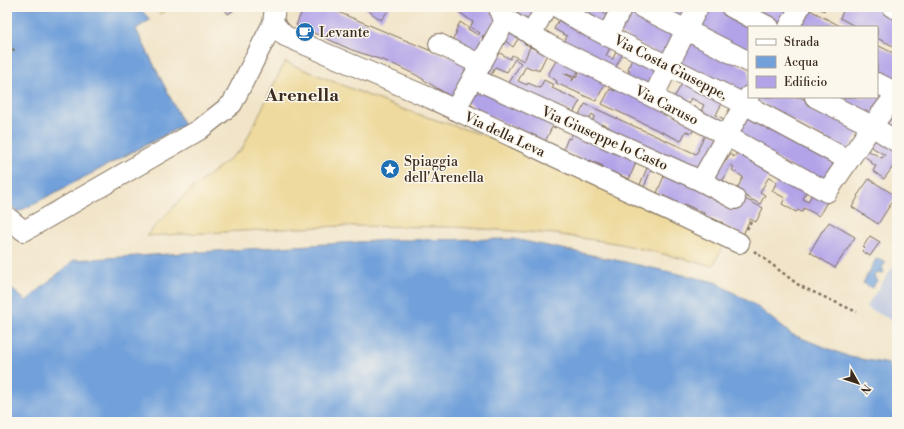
<svg xmlns="http://www.w3.org/2000/svg" width="904" height="429" font-family="'Libre Bodoni',serif">
  <style>
    .industrial { fill: #bac4de }
    .sand { fill: #eeda9e; stroke: #94825e }
    .water { fill: #71a0da; stroke: #56657c }
    .building { fill: #b2a3e8; fill-rule: evenodd }
    .lines { fill: none; stroke-linecap: round; stroke-linejoin: round }
    .minor-casing { stroke: #7b6b5a; stroke-width: 22 }
    .path { stroke: #7b6b5a; stroke-width: 2.5; stroke-dasharray: 3 3; stroke-linecap: butt }
    .minor { stroke: #fff; stroke-width: 20 }
    .labels { text-anchor: middle; stroke-width: 3; stroke-linejoin: round; paint-order: stroke }
    .poi-label { font-size: 14px; fill: #3b2a1e; stroke: #fbf7ec; text-anchor: start }
    .street-label { font-size: 14px; fill: #3b2a1e; stroke: #fbf7ec }
    .district-label { font-size: 18px; font-weight: bold; fill: #3b2a1e; stroke: #fbf7ec }
  </style>
  <rect width="100%" height="100%" fill="#fbf7ec"/>
  <filter id="ink" filterUnits="userSpaceOnUse"><feTurbulence type="fractalNoise" baseFrequency=".025" numOctaves="2"/><feDisplacementMap in="SourceGraphic" scale="8" xChannelSelector="R" yChannelSelector="G"/><feConvolveMatrix kernelMatrix="1 2 1 2 8 2 1 2 1" color-interpolation-filters="sRGB"/></filter>
  <filter id="wash" filterUnits="userSpaceOnUse"><feTurbulence type="fractalNoise" baseFrequency=".012" numOctaves="4" result="noise"/><feDisplacementMap in="SourceGraphic" scale="16" xChannelSelector="R" yChannelSelector="G"/><feGaussianBlur stdDeviation="0.9" result="paint"/><feColorMatrix in="noise" values="0 0 0 0 0 0 0 0 0 0 0 0 0 0 0 0 0 1.4 0 .05"/><feComposite in="paint" operator="in"/></filter>
  <g filter="url(#wash)">
    <rect width="100%" height="100%" fill="#f1e4c8"/>
    <polygon class="industrial" points="897,261 897,323 866,307"/>
    <g class="sand">
      <polygon points="154,7 173,7 160,14"/>
      <polygon points="285,62 402,109 511,144 724,244 713,266 621,244 555,234 454,227 340,226 146,236 190,190 242,149"/>
    </g>
    <g class="water">
      <polygon points="7,7 139,7 150,20 136,29 184,125 18,212 7,202"/>
      <polygon points="514,239 625,262 715,282 755,305 791,334 850,357 889,364 897,393 897,422 7,422 7,285 26,301 74,260 389,240"/>
      <polygon points="876,259 886,262 882,268 884,271 882,274 876,273 874,276 877,281 872,288 863,283"/>
    </g>
    <g id="blocks">
      <g class="building">
        <polygon points="223,7 236,7 237,8 228,14"/>
        <polygon points="304,7 326,7 429,50 474,64 453,98 416,75 391,63 352,50 296,25"/>
        <polygon points="363,7 391,7 381,20"/>
        <polygon points="458,7 484,7 503,20 491,40 483,35 482,38 489,42 479,58 450,43 457,32 455,32 460,22 469,28 468,29 478,35 480,33 470,27 473,22 456,10"/>
        <polygon points="513,7 541,7 530,30 510,11"/>
        <polygon points="588,7 597,7 596,9 612,18 606,29 583,17"/>
        <polygon points="627,7 679,35 667,59 612,29"/>
        <polygon points="666,7 693,7 685,23 664,12"/>
        <polygon points="703,7 715,7 754,27 749,27 749,55 692,27"/>
        <polygon points="741,7 793,7 780,27"/>
        <polygon points="818,7 826,7 824,11"/>
        <polygon points="845,7 878,7 897,16 897,48 877,38 877,27 856,27 840,18"/>
        <polygon points="806,8 842,27 795,27"/>
        <polygon points="561,16 612,43 606,56 613,59 618,46 625,49 613,73 562,46 567,36 554,29"/>
        <polygon points="510,26 532,44 530,47 520,36 513,47 503,39"/>
        <polygon points="686,36 749,70 749,87 743,98 673,61"/>
        <polygon points="877,45 897,55 897,81 894,85 877,76"/>
        <polygon points="530,47 547,54 539,71 535,68 533,69 526,66 518,81 527,85 528,83 540,88 544,80 554,85 552,88 580,101 573,113 560,106 557,112 506,88 521,63 515,59 507,72 495,67 489,80 479,76 495,50 510,59 512,55 524,61"/>
        <polygon points="634,54 661,68 649,92 625,79 630,70 628,69"/>
        <polygon points="557,59 581,65 575,77 563,73 573,78 572,81 575,77 576,78 583,65 606,82 596,101 556,83 557,81 548,75"/>
        <polygon points="684,80 724,99 716,115 730,122 725,131 698,117 704,105 691,98 684,110 671,103"/>
        <polygon points="473,82 558,122 555,128 552,127 545,142 472,108 473,106 462,100"/>
        <polygon points="617,87 695,125 692,133 686,131 681,141 602,104 610,89 615,91"/>
        <polygon points="877,89 888,95 872,117 842,102 845,97 877,97"/>
        <polygon points="751,97 800,97 862,129 847,151"/>
        <polygon points="897,101 897,131 882,122"/>
        <path d="M 585,104 L 696,154 L 699,149 L 698,149 L 707,131 L 720,137 L 699,177 L 607,133 L 609,127 L 603,124 L 599,131 L 576,120 ZM 592,114 L 595,116 L 591,123 L 588,122 Z"/>
        <polygon points="745,109 840,160 823,184 732,134"/>
        <polygon points="575,129 638,158 629,179 602,168 603,166 590,160 589,162 563,150 568,138 570,139"/>
        <polygon points="877,132 897,150 897,161 884,179 873,171 876,166 870,162 871,161 861,154 865,149 882,158 885,155 868,145"/>
        <polygon points="740,148 809,186 803,199 808,202 813,192 828,200 819,216 804,208 802,212 798,210 796,212 782,204 785,198 772,191 777,182 769,177 760,192 765,195 760,204 736,191 743,177 732,170 734,167 731,165 721,184 708,177 717,162 723,165 730,154 734,157"/>
        <polygon points="649,163 653,165 644,187 641,185 640,187 639,187"/>
        <polygon points="666,171 741,197 763,208 756,222 750,219 743,235 722,225 723,223 712,218 711,220 703,216 704,213 684,204 683,205 657,193"/>
        <polygon points="869,179 896,196 878,224 852,207 858,197 857,196"/>
        <polygon points="829,222 855,237 835,268 810,252 822,231 823,231"/>
        <polygon points="870,236 880,242 870,256 862,251 865,248 863,247"/>
      </g>
    </g>
  </g>
  <g filter="url(#ink)">
    <use href="#blocks" fill-opacity="0" stroke="#7b6b5a" stroke-width="1"/>
    <g class="lines">
      <g class="minor-casing">
        <g id="minor">
          <polyline points="505,7 500,13 506,19 549,45 653,97 727,136 827,192 872,126 897,93"/>
          <polyline points="557,7 590,27 744,104 848,160"/>
          <polyline points="641,7 749,62"/>
          <polyline points="731,7 769,27"/>
          <polyline points="892,7 897,9"/>
          <polyline points="273,23 285,36 430,98 739,243"/>
          <polyline points="789,27 800,7"/>
          <polyline points="531,35 546,7"/>
          <polyline points="607,36 622,7"/>
          <polyline points="439,44 481,65"/>
          <polyline points="473,78 701,181 735,199"/>
          <polyline points="877,83 897,93"/>
          <polyline points="653,97 686,30 698,7"/>
          <polyline points="815,97 872,126 897,142"/>
          <polyline points="455,110 506,19"/>
          <polyline points="701,181 749,96"/>
          <polyline points="7,217 24,231 199,130 232,104 273,23 275,7"/>
        </g>
      </g>
      <g class="path">
        <polyline points="7,38 14,51"/>
        <polyline points="747,229 751,222"/>
        <polyline points="754,251 800,286 857,312"/>
      </g>
      <use href="#minor" class="minor"/>
    </g>
  </g>
  <defs>
    <g id="cafe-disc" transform="scale(1)"><circle r="9.5" fill="#1f6fb2" stroke="#fbf7ec"/><path d="M-5.5-4.5H6V0H3Q3 3.5 0 3.5H-2.5Q-5.5 3.5-5.5 0ZM3-3.2v2h1.7v-2ZM-6 4.5H4V6H-6Z" fill="#fff"/></g>
    <g id="sight-disc" transform="scale(1)"><circle r="9.5" fill="#1f6fb2" stroke="#fbf7ec"/><path d="M0-6L1.8-2.2L6-1.7L2.9 1.2L3.7 5.4L0 3.3L-3.7 5.4L-2.9 1.2L-6-1.7L-1.8-2.2Z" fill="#fff"/></g>
  </defs>
  <g fill-rule="evenodd">
    <use href="#cafe-disc" x="305" y="32"/>
    <use href="#sight-disc" x="390" y="169"/>
  </g>
  <g class="labels">
    <g class="poi-label">
      <text x="319" y="37">Levante</text>
      <text x="404" y="166">Spiaggia<tspan x="404" dy="16">dell'Arenella</tspan></text>
    </g>
    <g class="street-label">
      <text transform="translate(671 67) rotate(27)" y="5">Via Costa Giuseppe,</text>
      <text transform="translate(667 105) rotate(27)" y="5">Via Caruso</text>
      <text transform="translate(505 134) rotate(25)" y="5">Via della Leva</text>
      <text transform="translate(605 138) rotate(24)" y="5">Via Giuseppe lo Casto</text>
    </g>
    <g class="district-label">
      <text x="302" y="101">Arenella</text>
    </g>
  </g>
  <rect width="904" height="429" fill="none" stroke="#fbf7ec" stroke-width="24"/>
  <rect x="748" y="26" width="130" height="72" fill="#fbf7ec" stroke="#aea59a"/>
  <rect x="756" y="39" width="20" height="6" fill="#ffffff" stroke="#aea59a"/>
  <text x="784" y="46" font-size="12" fill="#3b2a1e">Strada</text>
  <rect x="756" y="56" width="20" height="12" fill="#71a0da" stroke="#aea59a"/>
  <text x="784" y="66" font-size="12" fill="#3b2a1e">Acqua</text>
  <rect x="756" y="76" width="20" height="12" fill="#b2a3e8" stroke="#aea59a"/>
  <text x="784" y="86" font-size="12" fill="#3b2a1e">Edificio</text>
  <g transform="translate(858 383) rotate(129)" stroke="#fbf7ec" stroke-width="3" paint-order="stroke">
  <path d="M0-3L7 15L0 10L-7 15Z" fill="#3b2a1e"/>
  <text y="-6" font-size="11" font-weight="bold" text-anchor="middle" fill="#3b2a1e">N</text>
  </g>
</svg>
